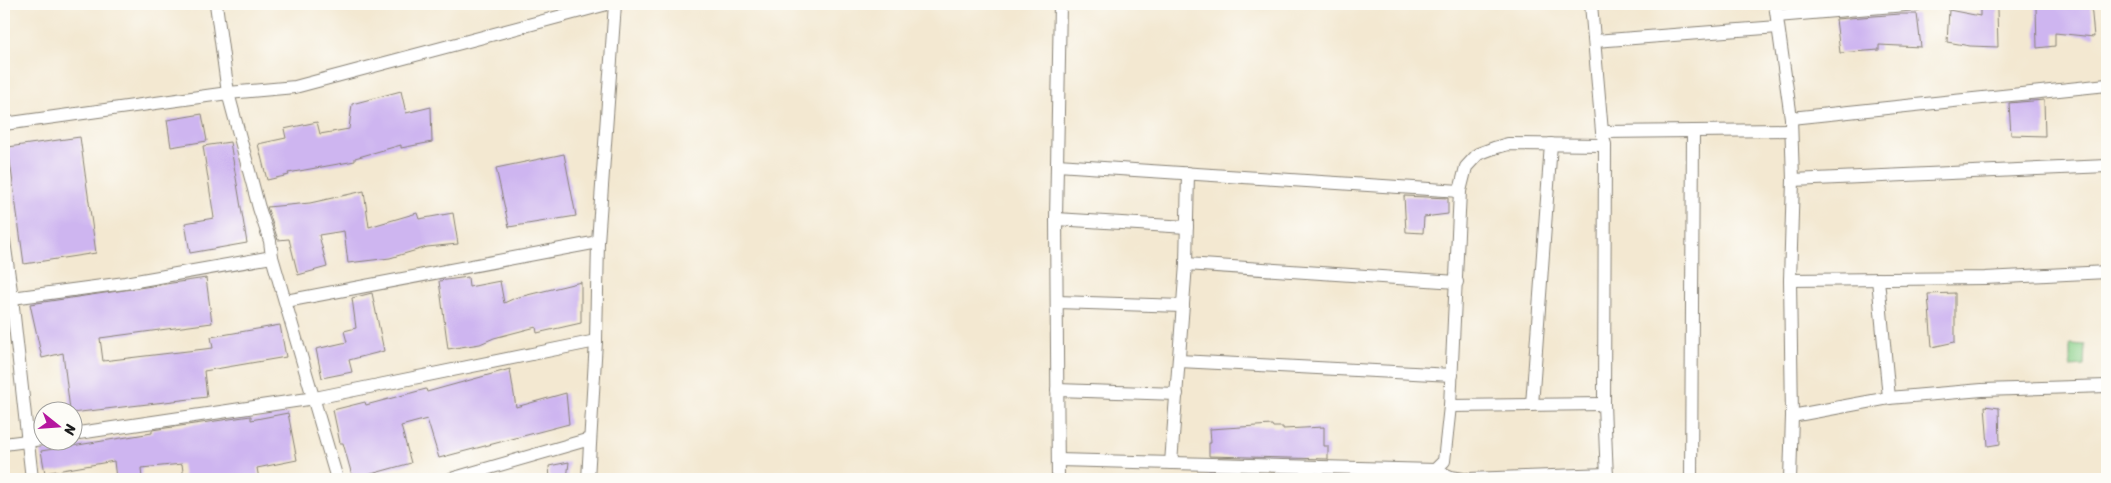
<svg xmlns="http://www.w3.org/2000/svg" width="2111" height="483" font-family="Sriracha,sans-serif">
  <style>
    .green { fill: #8ad08a; stroke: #537653 }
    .building { fill: #ceb5f0 }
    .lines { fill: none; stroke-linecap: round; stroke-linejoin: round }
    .minor-casing { stroke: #888276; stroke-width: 14 }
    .minor { stroke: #fff; stroke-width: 12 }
  </style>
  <rect width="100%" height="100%" fill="#fdfcf7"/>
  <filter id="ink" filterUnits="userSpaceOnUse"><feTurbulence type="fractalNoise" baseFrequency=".02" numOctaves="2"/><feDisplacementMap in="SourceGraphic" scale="10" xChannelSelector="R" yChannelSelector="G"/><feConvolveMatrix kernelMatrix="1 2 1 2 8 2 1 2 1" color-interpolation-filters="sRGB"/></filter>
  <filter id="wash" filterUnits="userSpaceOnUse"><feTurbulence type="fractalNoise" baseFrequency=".0096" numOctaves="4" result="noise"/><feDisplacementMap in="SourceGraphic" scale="20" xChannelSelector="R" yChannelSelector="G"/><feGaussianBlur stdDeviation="1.12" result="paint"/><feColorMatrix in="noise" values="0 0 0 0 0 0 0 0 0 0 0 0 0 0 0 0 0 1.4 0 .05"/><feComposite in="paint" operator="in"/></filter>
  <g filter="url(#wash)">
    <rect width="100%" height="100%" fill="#f3e8d1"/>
    <polygon class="green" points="2070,344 2085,345 2084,366 2070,367"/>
    <g id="blocks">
      <g class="building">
        <polygon points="2048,4 2091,4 2094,37 2055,33 2055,46 2037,48 2036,7"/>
        <polygon points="1980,5 1997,9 1998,47 1970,46 1947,42 1949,10 1980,16"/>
        <polygon points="1900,14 1917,14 1921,47 1879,45 1879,50 1840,53 1836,19"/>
        <polygon points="401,91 406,113 431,107 432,142 401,148 401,145 355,158 355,161 288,173 289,175 267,180 258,144 286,138 284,129 317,122 320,134 349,129 352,104"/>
        <polygon points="2044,100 2045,136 2011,135 2009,103"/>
        <polygon points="202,114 207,141 171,147 167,120"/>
        <polygon points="80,137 96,253 24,264 8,147"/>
        <polygon points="230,142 247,243 190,253 185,223 214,218 203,146"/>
        <polygon points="564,154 576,216 509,227 496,168"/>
        <polygon points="364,191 369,227 417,213 419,219 453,213 458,244 427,247 390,258 348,263 344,231 319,235 327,267 298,275 289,239 278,240 267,207 310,203"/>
        <polygon points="1404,196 1448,198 1448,214 1424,217 1423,233 1406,232"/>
        <polygon points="468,277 469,287 500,281 504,303 515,298 581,282 581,323 537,333 536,327 494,338 480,344 448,349 439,281"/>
        <polygon points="206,278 212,323 100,338 103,361 213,348 211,337 280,325 286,357 204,371 207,397 72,413 72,410 70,410 63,353 42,358 30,304"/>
        <polygon points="372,293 384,351 349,360 352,372 322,378 316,349 347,342 344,331 356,328 352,298"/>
        <polygon points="1955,293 1955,342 1932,347 1928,294"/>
        <polygon points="510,369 516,407 566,393 569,424 439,458 427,419 401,426 411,463 353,479 343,443 340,443 333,410 365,402 366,405 426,389 427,392"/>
        <polygon points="1985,406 1999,408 2000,444 1988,446"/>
        <polygon points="288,413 297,460 257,468 259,479 184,479 182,464 141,468 142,479 116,479 114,461 45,473 41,451 152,433 152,430 251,416 251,420"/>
        <polygon points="1272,425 1273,427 1283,427 1283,429 1324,427 1324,446 1328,446 1328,459 1209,456 1209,443 1211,443 1210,429"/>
        <polygon points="569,462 567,479 550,479 549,466"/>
        <polygon points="1209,472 1278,474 1278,479 1209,479"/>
      </g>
    </g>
  </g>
  <g filter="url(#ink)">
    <use href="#blocks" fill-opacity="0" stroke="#888276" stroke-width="1"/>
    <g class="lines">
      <g class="minor-casing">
        <g id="minor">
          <polyline points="216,4 228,93 259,208 270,241 272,257 337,479"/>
          <polyline points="1591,4 1602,132 1605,145 1604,404 1607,479"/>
          <polyline points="1775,4 1791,118 1793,180 1790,280 1792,416 1790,479"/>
          <polyline points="1777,16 1917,4"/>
          <polyline points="1595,41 1778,27"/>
          <polyline points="1791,118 2107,85"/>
          <polyline points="4,124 228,93 295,87 607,4"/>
          <polyline points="1602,132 1791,130"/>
          <polyline points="1057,165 1460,191"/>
          <polyline points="1793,180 2107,166"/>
          <polyline points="1056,219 1187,227"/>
          <polyline points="4,241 12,298 32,479"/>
          <polyline points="1186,264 1457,282"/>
          <polyline points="1878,279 1889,398"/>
          <polyline points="1790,280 1985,278 2107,272"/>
          <polyline points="12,298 125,283 272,257"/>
          <polyline points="286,301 598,242"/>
          <polyline points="1057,302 1183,306"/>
          <polyline points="1179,361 1452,375"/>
          <polyline points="1057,390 1177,394"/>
          <polyline points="1532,405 1551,144"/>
          <polyline points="1450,406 1604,404"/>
          <polyline points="1792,416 1889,398 1982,390 2107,386"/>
          <polyline points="72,434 315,398 596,341"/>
          <polyline points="4,444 42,439"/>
          <polyline points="1058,460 1435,470 1451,477 1463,479"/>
          <polyline points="1171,463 1186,264 1188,173"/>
          <polyline points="1435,470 1444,461 1450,406 1460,191 1466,167 1478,154 1494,148 1508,144 1605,145"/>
          <polyline points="451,479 590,439"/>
          <polyline points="588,479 596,341 598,242 615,4"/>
          <polyline points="1058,479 1056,219 1060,4"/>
          <polyline points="1468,479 1607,474"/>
          <polyline points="1691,479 1693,131"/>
        </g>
      </g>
      <use href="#minor" class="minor"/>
    </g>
  </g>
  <rect width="2111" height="483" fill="none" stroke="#fdfcf7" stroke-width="20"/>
  <g transform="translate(58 426) rotate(107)"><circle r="24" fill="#fdfcf7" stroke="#a3a29f"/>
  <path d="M0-4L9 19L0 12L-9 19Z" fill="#b5179e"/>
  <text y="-8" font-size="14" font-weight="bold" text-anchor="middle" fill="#1c1c1c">N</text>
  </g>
</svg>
